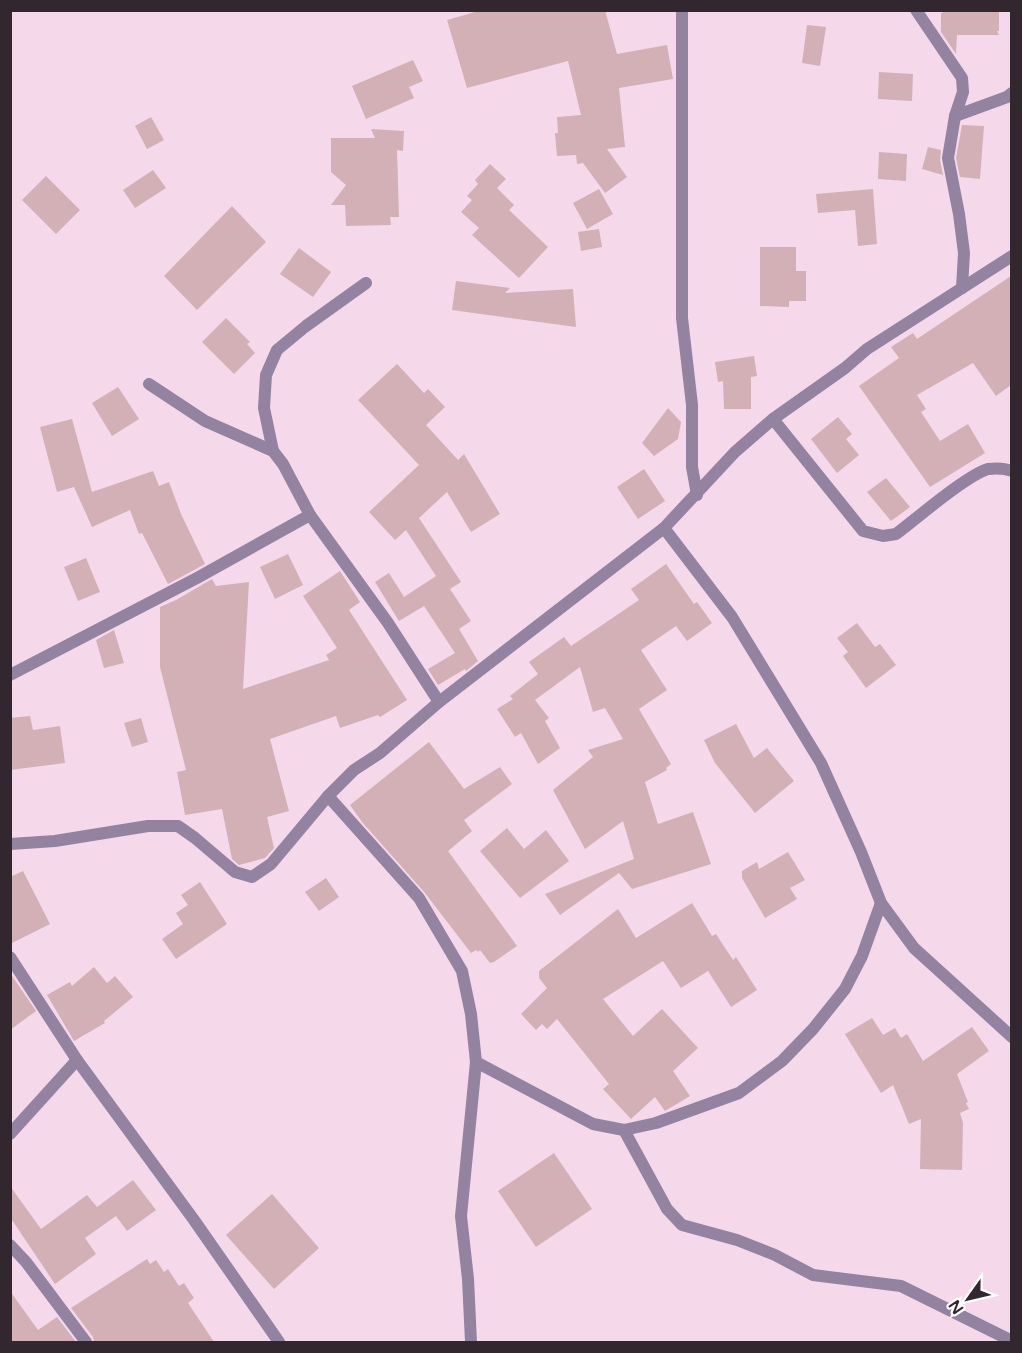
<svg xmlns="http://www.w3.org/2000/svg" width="1022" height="1353" font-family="'Varela Round',sans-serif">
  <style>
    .building { fill: #d2b0b5 }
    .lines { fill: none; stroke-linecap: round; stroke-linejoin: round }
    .minor { stroke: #9383a1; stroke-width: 12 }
  </style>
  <rect width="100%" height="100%" fill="#f5d9eb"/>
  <g class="building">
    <polygon points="482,10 605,10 617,54 667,45 673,79 619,88 625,147 607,149 627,177 605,193 583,163 577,164 576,155 557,156 555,133 558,133 557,117 581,115 568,61 467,88 447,20"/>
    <polygon points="941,10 999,10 999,31 997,31 999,35 957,35 956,54 941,32 941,13 943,13"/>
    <polygon points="807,25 826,27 820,66 802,63"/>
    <polygon points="413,60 423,81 409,87 414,98 366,119 352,86"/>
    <polygon points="879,72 913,74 912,101 878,99"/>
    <polygon points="151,117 164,140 147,149 135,126"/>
    <polygon points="962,125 984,126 980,179 960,177 956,158"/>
    <polygon points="371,129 404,131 403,151 397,150 399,217 390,217 391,225 346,226 345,205 331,205 346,185 331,172 331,138 375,138"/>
    <polygon points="928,147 941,150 940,160 943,175 922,169"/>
    <polygon points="879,152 907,154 906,181 878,179"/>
    <polygon points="490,164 506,179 497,188 514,205 509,210 548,247 519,278 472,235 479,228 461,212 472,200 467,196 478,184 475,180"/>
    <polygon points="153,170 166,188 135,208 123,190"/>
    <polygon points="46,176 80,210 56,234 22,200"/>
    <polygon points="599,189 613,214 587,229 573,203"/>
    <polygon points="873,189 877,244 858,246 855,210 818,213 816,194"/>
    <polygon points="232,206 266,242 197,310 164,276"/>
    <polygon points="599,229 602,247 581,251 578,232"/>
    <polygon points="760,247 796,247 796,271 806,271 806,301 789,301 789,307 760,306"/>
    <polygon points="299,248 331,272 313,297 280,274"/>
    <polygon points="1011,276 1011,385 996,396 973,363 917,395 926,409 921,412 940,441 968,424 985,453 930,487 859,386 899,358 891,347 913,333 917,339"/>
    <polygon points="456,281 510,288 505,293 573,289 576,327 452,310"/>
    <polygon points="226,318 250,342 247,344 255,353 234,374 202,342"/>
    <polygon points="754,356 757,376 751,377 751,409 724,409 723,381 718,382 715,362"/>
    <polygon points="397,364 424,393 428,389 445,407 426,425 458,460 464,454 500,514 471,532 447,492 419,518 461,582 450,589 471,621 459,629 478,661 466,671 465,669 438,685 428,669 455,653 424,606 399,621 375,582 389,573 404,597 436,576 406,530 395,540 369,512 419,465 358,400"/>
    <polygon points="118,387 139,419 112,436 92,403"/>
    <polygon points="668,408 681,422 678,439 654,456 642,443"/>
    <polygon points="838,417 852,434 846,439 859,455 837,473 811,439"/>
    <polygon points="72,419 92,492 153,471 159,486 169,482 181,514 205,564 168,584 142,533 139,534 130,510 92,527 74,487 57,492 40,427"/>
    <polygon points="644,469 665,501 638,519 617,487"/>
    <polygon points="886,478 910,507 891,521 867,492"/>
    <polygon points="288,554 303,585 275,599 260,567"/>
    <polygon points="86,558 100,592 78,601 64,567"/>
    <polygon points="666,564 694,604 697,602 712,623 687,641 676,626 641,650 667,690 639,709 671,764 666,768 667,770 645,782 658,824 693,812 711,864 632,889 619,873 560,915 545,894 634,859 623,821 585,849 553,790 593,757 588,750 623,739 605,708 593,712 580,667 535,700 549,718 545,721 560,748 538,764 521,733 515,737 497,709 513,699 510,696 538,674 529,662 564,637 571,646 639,600 631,589"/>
    <polygon points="340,571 360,602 349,610 407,700 380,717 378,715 340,728 336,716 270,739 289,811 267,817 274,848 265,858 239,865 232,859 222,809 185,815 177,772 186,770 160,667 160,607 176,600 212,579 216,586 249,582 243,689 329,660 326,655 337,648 303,596"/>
    <polygon points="857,623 875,647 880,644 896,665 866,688 843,656 848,652 837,638"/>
    <polygon points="114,630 124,663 104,668 96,640"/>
    <polygon points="30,716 33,730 60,726 65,763 10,770 10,718"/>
    <polygon points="141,718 148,742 132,747 124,723"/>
    <polygon points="736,724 754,758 767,748 794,781 755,813 715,763 704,740"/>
    <polygon points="429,742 464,789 500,767 512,784 464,820 472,831 448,851 517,946 494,962 490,963 480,950 478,952 476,950 471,953 425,893 362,822 350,805"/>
    <polygon points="507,828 524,849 546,830 569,861 520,898 480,851"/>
    <polygon points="788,852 805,880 790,888 797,899 765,918 742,878 742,871 757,862 759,869"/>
    <polygon points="23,871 50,924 10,944 10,877"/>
    <polygon points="326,878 339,897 319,911 305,892"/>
    <polygon points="200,882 227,924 176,959 162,939 183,924 176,913 188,905 181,895"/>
    <polygon points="692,903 712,936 716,934 733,960 736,957 757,990 731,1007 708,971 681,988 663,961 603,999 633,1036 662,1009 698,1048 673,1071 690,1096 665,1111 655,1097 631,1119 603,1089 609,1084 557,1019 547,1029 542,1024 536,1030 521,1014 547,988 539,978 539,971 618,909 636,938"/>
    <polygon points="94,967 107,983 115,976 133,997 104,1021 105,1023 74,1041 47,995 70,982 72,986"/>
    <polygon points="10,973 36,1011 10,1030"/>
    <polygon points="872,1018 883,1035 895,1028 901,1038 907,1034 923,1061 972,1027 989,1051 957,1074 968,1102 966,1103 969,1109 960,1113 963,1123 962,1170 920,1169 921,1119 909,1124 893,1085 881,1093 845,1034"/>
    <polygon points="554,1153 592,1209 536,1247 498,1191"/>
    <polygon points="133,1180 156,1210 127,1231 116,1216 85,1238 96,1254 55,1284 10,1217 10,1186 41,1229 87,1195 97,1207"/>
    <polygon points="272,1194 319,1248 274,1289 226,1235"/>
    <polygon points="147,1259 150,1264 156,1260 164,1272 168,1269 179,1286 184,1283 194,1298 188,1303 214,1342 94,1342 93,1337 71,1308"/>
    <polygon points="10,1291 38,1330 57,1317 76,1342 10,1342"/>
  </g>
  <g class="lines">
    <g class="minor">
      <polyline points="682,10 682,318 692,405 692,467 697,495"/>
      <polyline points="916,10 962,78 963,92 955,116 948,158 959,214 964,253 962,288"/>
      <polyline points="955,116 1007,97 1012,93"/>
      <polyline points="149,384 205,421 273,451 283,464 310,515 388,623 439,702"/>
      <path d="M 773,419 L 863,531 L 883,536 L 896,534 C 916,519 967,475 988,469 C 996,468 1004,468 1012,471"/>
      <polyline points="273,451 264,408 266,375 277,350 306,326 366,283"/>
      <polyline points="664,528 732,617 821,763 861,852 881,903 914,948 1012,1037"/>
      <polyline points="10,675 197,578 310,515"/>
      <polyline points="328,796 419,898 462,971 471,1014 476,1062 461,1216 468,1279 471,1342"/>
      <polyline points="10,844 55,841 148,826 178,826 195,838 235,872 252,877 271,864 328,796 354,770 380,753 439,702 664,528 735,452 773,419 845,368 867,349 1012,256"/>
      <polyline points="10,957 77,1060 194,1220 279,1342"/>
      <polyline points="476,1062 593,1124 624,1130 656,1123 739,1093 782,1061 813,1029 845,989 862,956 881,903"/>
      <polyline points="624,1130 667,1209 682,1225 737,1240 775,1255 813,1275 901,1286 1012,1341"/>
      <polyline points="10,1134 77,1060"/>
      <polyline points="10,1245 26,1262 86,1342"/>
    </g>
  </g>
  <rect width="1022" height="1353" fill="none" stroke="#32272e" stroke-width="24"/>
  <g transform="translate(968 1299) rotate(236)" stroke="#ffffff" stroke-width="4.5" paint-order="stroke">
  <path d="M0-4.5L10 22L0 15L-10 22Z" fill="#32272e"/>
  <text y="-9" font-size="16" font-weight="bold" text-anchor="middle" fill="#32272e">N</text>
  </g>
</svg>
